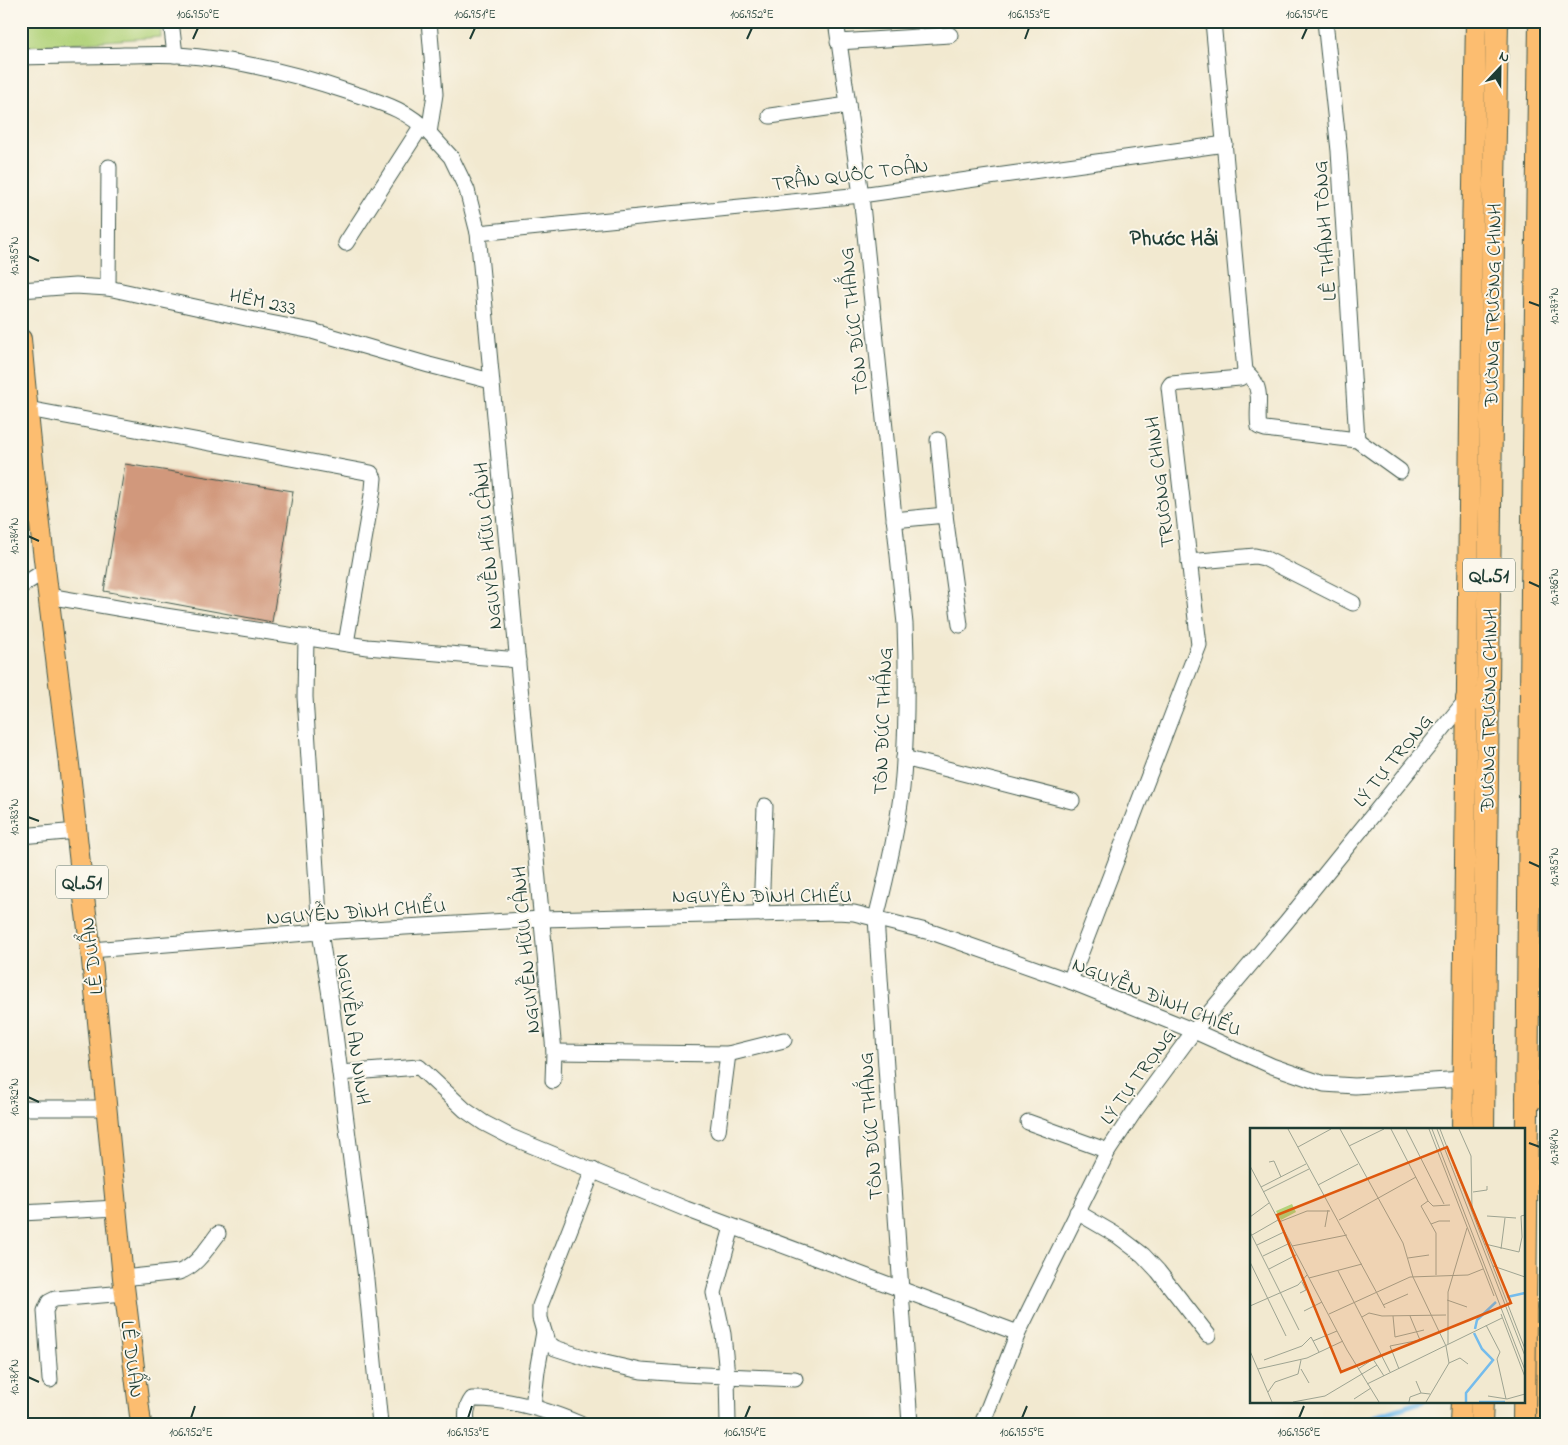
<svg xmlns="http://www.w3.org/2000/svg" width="1568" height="1445" font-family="'Indie Flower',sans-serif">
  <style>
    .green { fill: #b2d37b; stroke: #688858 }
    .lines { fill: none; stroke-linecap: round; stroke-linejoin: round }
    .stream { stroke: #75bcec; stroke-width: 5 }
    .building { fill: #d1987b }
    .minor-casing { stroke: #3f574b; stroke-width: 17 }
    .major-casing { stroke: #3f574b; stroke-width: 22 }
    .highway-casing { stroke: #3f574b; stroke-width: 24 }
    .minor { stroke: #fff; stroke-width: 15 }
    .major { stroke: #fcbd6f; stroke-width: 20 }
    .highway { stroke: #fcbd6f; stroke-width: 22 }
    .ticks { fill: none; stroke: #1f3d34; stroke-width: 2 }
    .labels { text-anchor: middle; stroke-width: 4; stroke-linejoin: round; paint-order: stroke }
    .shield { fill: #fbf7ec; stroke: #61756b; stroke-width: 1 }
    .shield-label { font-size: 19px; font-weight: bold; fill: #1f3d34 }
    .street-label { font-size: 20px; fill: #1f3d34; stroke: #fbf7ec }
    .quarter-label { font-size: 22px; font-weight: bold; fill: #1f3d34; stroke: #fbf7ec }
    .inset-river { fill: none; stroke: #75bcec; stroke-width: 2.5 }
    .inset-road { fill: none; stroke: #9ea492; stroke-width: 1 }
    .view { fill: #de580e; fill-opacity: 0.15; stroke: #de580e; stroke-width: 2.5 }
    .inset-edge { fill: none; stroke: #1f3d34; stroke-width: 2.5 }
    .neatline { fill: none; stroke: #1f3d34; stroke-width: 2 }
    .ticks-label { font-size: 12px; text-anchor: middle; fill: #1f3d34 }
  </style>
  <rect width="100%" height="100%" fill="#fbf7ec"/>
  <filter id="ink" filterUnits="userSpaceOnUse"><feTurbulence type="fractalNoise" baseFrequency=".02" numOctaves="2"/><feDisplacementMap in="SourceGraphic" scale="10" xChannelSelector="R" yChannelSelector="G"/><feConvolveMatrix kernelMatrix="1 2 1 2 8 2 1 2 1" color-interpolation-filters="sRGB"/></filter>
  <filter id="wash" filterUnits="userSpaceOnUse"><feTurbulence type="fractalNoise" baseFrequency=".0096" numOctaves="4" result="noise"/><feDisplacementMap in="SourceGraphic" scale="20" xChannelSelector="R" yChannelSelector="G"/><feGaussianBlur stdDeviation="1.12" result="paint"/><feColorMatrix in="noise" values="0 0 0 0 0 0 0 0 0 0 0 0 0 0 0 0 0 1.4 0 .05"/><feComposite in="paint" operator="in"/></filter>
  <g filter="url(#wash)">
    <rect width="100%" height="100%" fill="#f2e9d0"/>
    <polygon class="green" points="21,21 160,21 161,37 21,47"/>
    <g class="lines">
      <polyline class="stream" points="1353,1424 1424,1401"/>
    </g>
    <g id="blocks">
      <g class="building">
        <polygon points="181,21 224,21 224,23 182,27"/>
        <polygon points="125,464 293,491 272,622 104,591"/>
      </g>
    </g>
  </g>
  <g filter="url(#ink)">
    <use href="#blocks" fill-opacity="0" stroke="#3f574b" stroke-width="1"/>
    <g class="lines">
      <g class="minor-casing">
        <g id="minor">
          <polyline points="171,21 175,55"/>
          <polyline points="429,21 435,94 429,133 451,157 467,190 478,233 554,1052 553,1081"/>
          <path d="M 836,21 L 861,195 L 905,624 C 907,679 907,734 902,788 C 897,832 887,875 876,918 L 910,1424"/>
          <polyline points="1325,21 1339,151 1357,440"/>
          <polyline points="838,42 950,35"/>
          <path d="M 21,57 C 56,56 90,56 124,55 C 142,55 160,54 178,55 C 237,59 293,73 349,92 C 378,102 408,109 429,133"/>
          <polyline points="770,116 848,105"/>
          <polyline points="478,233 861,195 1225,144"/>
          <polyline points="346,243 422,125"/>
          <polyline points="108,288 109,167"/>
          <polyline points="21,290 75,286 108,288 255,320 312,331 429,365 491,381"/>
          <path d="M 1245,371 C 1248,374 1253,378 1255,383 C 1262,395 1256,413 1259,427 L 1265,429 L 1357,440 L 1400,471"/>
          <polyline points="28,409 371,473 374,478 373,489 346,643"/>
          <polyline points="938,440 945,515"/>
          <polyline points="894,520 945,515 960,625"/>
          <polyline points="1189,562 1255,556 1264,558 1353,603"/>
          <polyline points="21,586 46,570"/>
          <polyline points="48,596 152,614 367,647 518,660"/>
          <polyline points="306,637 305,697 320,932 331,1002 366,1279 380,1424"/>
          <polyline points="904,758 1072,801"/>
          <polyline points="21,836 77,831"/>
          <polyline points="761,914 765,806"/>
          <polyline points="91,950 320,932 542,919 837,912 854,913 934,933 1070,981 1194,1031 1272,1066 1324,1084 1355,1086 1463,1079"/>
          <polyline points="1070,981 1199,645 1169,387 1171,384 1240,378 1243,376 1245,371 1213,21"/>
          <polyline points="554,1052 728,1054 784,1040"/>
          <polyline points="340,1073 419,1067 465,1110 484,1123 511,1137 686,1209 1018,1333"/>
          <polyline points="21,1108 107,1108"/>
          <polyline points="1028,1122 1108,1151"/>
          <polyline points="718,1131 728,1054"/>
          <polyline points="593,1170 540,1306 540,1318 547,1342 555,1348 592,1360 641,1371 682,1374 795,1379"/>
          <polyline points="1077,1212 1118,1236 1143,1255 1158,1271 1208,1335"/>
          <polyline points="21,1213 117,1208"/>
          <path d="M 123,1278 L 179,1272 C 197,1266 207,1248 218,1234"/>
          <polyline points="50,1380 45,1311 49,1302 55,1299 125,1293"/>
          <polyline points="533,1407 537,1371 544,1332"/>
          <path d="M 467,1424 C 466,1414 466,1407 472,1399 C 509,1398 547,1410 580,1424"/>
          <polyline points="728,1424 727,1375 723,1334 714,1293 732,1227"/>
          <polyline points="982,1424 1018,1333 1108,1151 1134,1112 1194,1031 1287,921 1467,699"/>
        </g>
      </g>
      <g class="major-casing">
        <g id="major">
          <path d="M 21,339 C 33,475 50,611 67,747 C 75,814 81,883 91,950 L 123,1278 L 141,1424"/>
          <polyline points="1462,1129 1472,240 1476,21"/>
          <polyline points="1460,1424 1461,1401"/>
          <polyline points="1546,1424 1547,1312"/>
        </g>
      </g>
      <g class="highway-casing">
        <g id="highway">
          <polyline points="1467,699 1488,700"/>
          <polyline points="1463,1079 1484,1078"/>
          <polyline points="1527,1097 1547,1096"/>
          <polyline points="1483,1129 1493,240 1497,21"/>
          <polyline points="1481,1424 1482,1401"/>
          <polyline points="1524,1424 1532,591 1540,21"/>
        </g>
      </g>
      <use href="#minor" class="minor"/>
      <use href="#major" class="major"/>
      <use href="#highway" class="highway"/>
    </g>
  </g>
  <path class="ticks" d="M 193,39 L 198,28M 470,39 L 475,28M 747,39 L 752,28M 1025,39 L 1029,28M 1302,39 L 1307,28M 28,256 L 39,261M 1529,302 L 1540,306M 28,536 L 39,541M 1529,582 L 1540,587M 28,817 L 39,821M 1529,862 L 1540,867M 28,1097 L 39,1102M 1529,1143 L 1540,1147M 28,1377 L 39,1382M 191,1418 L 195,1406M 468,1418 L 472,1406M 745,1418 L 750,1406M 1022,1418 L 1027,1406M 1299,1418 L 1304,1406"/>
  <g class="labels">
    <g class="shield">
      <rect x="1463" y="558.5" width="52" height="33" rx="4"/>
      <rect x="56" y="865.5" width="52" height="33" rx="4"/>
    </g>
    <g class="shield-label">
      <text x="1489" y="582">QL.51</text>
      <text x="82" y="889">QL.51</text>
    </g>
    <g class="street-label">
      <text transform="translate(850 174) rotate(-7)" y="7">TRẦN QUỐC TOẢN</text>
      <text transform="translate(1324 231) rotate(-94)" y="7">LÊ THÁNH TÔNG</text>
      <text transform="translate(263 301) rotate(12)" y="7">HẺM 233</text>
      <text transform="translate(1492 305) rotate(-89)" y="7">ĐƯỜNG TRƯỜNG CHINH</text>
      <text transform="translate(853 321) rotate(-96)" y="7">TÔN ĐỨC THẮNG</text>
      <text transform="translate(1159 482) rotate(-97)" y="7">TRƯỜNG CHINH</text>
      <text transform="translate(487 546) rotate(-95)" y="7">NGUYỄN HỮU CẢNH</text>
      <text transform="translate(1488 710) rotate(-89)" y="7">ĐƯỜNG TRƯỜNG CHINH</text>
      <text transform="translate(882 721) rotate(-88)" y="7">TÔN ĐỨC THẮNG</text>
      <text transform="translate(1392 760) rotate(-51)" y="7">LÝ TỰ TRỌNG</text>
      <text x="762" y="902">NGUYỄN ĐÌNH CHIỂU</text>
      <text transform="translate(356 911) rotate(-4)" y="7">NGUYỄN ĐÌNH CHIỂU</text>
      <text transform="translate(525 950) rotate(-95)" y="7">NGUYỄN HỮU CẢNH</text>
      <text transform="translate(91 956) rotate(-97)" y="7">LÊ DUẨN</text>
      <text transform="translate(1157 996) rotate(22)" y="7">NGUYỄN ĐÌNH CHIỂU</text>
      <text transform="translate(354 1029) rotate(82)" y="7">NGUYỄN AN NINH</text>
      <text transform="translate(1137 1076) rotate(-54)" y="7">LÝ TỰ TRỌNG</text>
      <text transform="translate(870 1126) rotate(-94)" y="7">TÔN ĐỨC THẮNG</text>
      <text transform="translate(133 1359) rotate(83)" y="7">LÊ DUẨN</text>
    </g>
    <g class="quarter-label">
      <text x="1174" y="245">Phước Hải</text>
    </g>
  </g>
  <g transform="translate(1250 1128)">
    <rect width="275" height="275" fill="#f2e9d0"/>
    <path d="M 42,76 L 46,84 L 31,92 L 26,83 Z" fill="#b2d37b"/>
    <path class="inset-river" d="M 257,169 L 275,165M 225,201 L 227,192 L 246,174M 216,274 L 216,265 L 243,232 L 232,221 L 224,205M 229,274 L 255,274"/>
    <path class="inset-road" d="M 38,1 L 135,180M 90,1 L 153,115 L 163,149 L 196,218 L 199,235 L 176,274M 141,1 L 178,73 L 171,78 L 186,105 L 186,147M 156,1 L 194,76M 179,1 L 244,168M 182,1 L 275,242M 187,1 L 275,228M 190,1 L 275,221M 209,1 L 221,28 L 222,82M 99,18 L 134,1M 48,19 L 81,1M 19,34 L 24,33 L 31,49M 0,38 L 97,222 L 129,274M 68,57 L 108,36M 11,59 L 56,36M 13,64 L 59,41M 223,64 L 237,62 L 237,58M 178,73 L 183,78 L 200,77M 237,88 L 266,90M 0,89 L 19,75M 89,92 L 166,49M 29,94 L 57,83 L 80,83M 181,96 L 189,93 L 200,93M 75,99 L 78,82M 0,104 L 49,202M 2,107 L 28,92M 235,116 L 269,124 L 272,109 L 271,88 L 275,87M 7,117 L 34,104M 42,118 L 97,107M 251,121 L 255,90M 13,128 L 40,115M 158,130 L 179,127M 0,134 L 36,208M 243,138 L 275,149M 19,141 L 46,127M 88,143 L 140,244M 59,150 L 112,136M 50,165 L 56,162 L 52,154M 197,172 L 217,179M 133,177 L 158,166M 0,178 L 48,157 L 57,147M 54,183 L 72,174M 79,186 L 160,149 L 218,147 L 233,141M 251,186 L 275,249M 143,188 L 145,209 L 174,202M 112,189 L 119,185 L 132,188 L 196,187M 236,197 L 250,224 L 247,231 L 256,271M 63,213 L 87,203M 198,216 L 198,164 L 217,100M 0,223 L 22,274M 123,231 L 134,248M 14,232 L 52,218 L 61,209 L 69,224M 199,235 L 210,230 L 218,236M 8,241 L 57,230 L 93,213M 51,241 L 59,255M 108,241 L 131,226M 149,241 L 140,218 L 170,212 L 160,188M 166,253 L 171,265 L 180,266M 117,256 L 252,190M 18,264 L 25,254 L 48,246 L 51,232M 238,268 L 257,271 L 275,266M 104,271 L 121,260M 43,274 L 75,268 L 127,237M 159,274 L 160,269 L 171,265"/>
    <path class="view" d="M 197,19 L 261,175 L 91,244 L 27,87 Z"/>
    <rect width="275" height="275" class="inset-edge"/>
  </g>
  <rect width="1568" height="1445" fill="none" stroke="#fbf7ec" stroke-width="55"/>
  <g transform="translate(1500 68) rotate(22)" stroke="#fbf7ec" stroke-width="4" paint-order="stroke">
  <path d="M0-4L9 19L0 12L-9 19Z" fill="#1f3d34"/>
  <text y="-8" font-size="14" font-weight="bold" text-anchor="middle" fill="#1f3d34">N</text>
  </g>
  <rect x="28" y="28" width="1512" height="1390" class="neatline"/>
  <g class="ticks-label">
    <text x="198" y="18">106.950°E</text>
    <text x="475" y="18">106.951°E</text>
    <text x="752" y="18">106.952°E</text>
    <text x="1029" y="18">106.953°E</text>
    <text x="1307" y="18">106.954°E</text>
    <text transform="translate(14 256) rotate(-90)" y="4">10.785°N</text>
    <text transform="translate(1554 306) rotate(-90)" y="4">10.787°N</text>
    <text transform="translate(14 536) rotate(-90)" y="4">10.784°N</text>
    <text transform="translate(1554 587) rotate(-90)" y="4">10.786°N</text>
    <text transform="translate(14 817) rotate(-90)" y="4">10.783°N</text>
    <text transform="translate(1554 867) rotate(-90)" y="4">10.785°N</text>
    <text transform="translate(14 1097) rotate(-90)" y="4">10.782°N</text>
    <text transform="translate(1554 1147) rotate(-90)" y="4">10.784°N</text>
    <text transform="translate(14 1377) rotate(-90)" y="4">10.781°N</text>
    <text x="191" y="1436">106.952°E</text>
    <text x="468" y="1436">106.953°E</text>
    <text x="745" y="1436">106.954°E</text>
    <text x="1022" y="1436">106.955°E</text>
    <text x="1299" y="1436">106.956°E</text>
  </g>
</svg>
